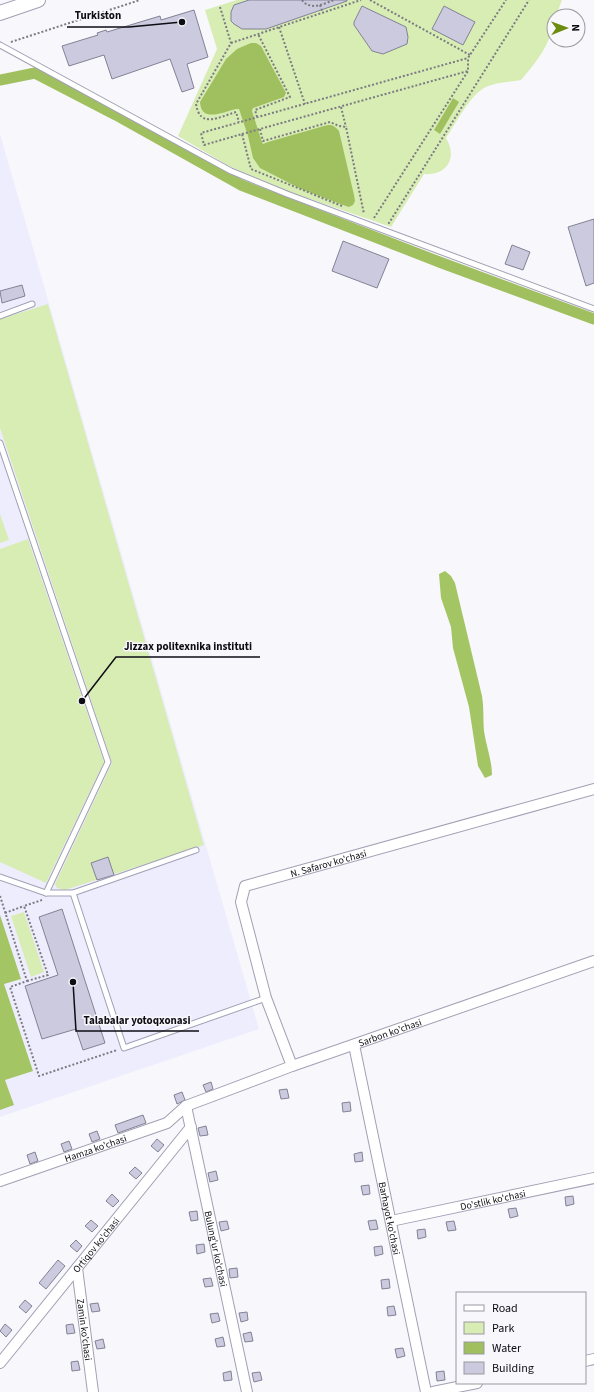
<svg xmlns="http://www.w3.org/2000/svg" width="594" height="1392" font-family="'Source Sans 3',sans-serif">
  <style>
    .built { fill: #eeedfe }
    .green { fill: #d8edb4 }
    .forest { fill: #a4c564 }
    .water { fill: #a0c060 }
    .lines { fill: none; stroke-linecap: round; stroke-linejoin: round }
    .canal { stroke: #a0c060; stroke-width: 11 }
    .building { fill: #cbcade; stroke: #838295 }
    .service-casing { stroke: #a1a0b4; stroke-width: 7 }
    .minor-casing { stroke: #a1a0b4; stroke-width: 12 }
    .secondary-casing { stroke: #a1a0b4; stroke-width: 16 }
    .path { stroke: #7c7b81; stroke-width: 2; stroke-dasharray: 2 2; stroke-linecap: butt }
    .service { stroke: #fff; stroke-width: 5 }
    .minor { stroke: #fff; stroke-width: 10 }
    .secondary { stroke: #fff; stroke-width: 14 }
    .labels { text-anchor: middle; stroke-width: 3; stroke-linejoin: round; paint-order: stroke }
    .street-label { font-size: 10px; fill: #0e0d14; stroke: #f8f7fc }
    .leader { fill: none; stroke: #0e0d14; stroke-width: 1.5 }
    .callout-dot { fill: #0e0d14; stroke: #f8f7fc; stroke-width: 1.5 }
    .callout-label { font-size: 11px; text-anchor: middle; font-weight: bold; fill: #0e0d14; stroke: #f8f7fc; stroke-width: 3; stroke-linejoin: round; paint-order: stroke }
  </style>
  <rect width="100%" height="100%" fill="#f8f7fc"/>
  <polygon class="built" points="0,134 259,1029 0,1117"/>
  <g class="green">
    <path d="M 237,0 L 562,0 L 556,16 L 554,16 C 554,40 536,63 521,80 C 509,82 495,82 484,88 C 469,97 456,123 446,138 C 458,157 447,176 424,174 L 391,227 L 273,186 L 229,166 L 178,136 L 217,49 L 205,10 Z"/>
    <polygon points="48,304 204,845 65,890 57,888 55,884 112,763 0,428 0,319"/>
    <polygon points="0,514 9,540 0,543"/>
    <polygon points="28,539 104,762 46,883 0,862 0,549"/>
    <polygon points="24,912 44,972 31,977 11,916"/>
  </g>
  <g class="forest">
    <path d="M 445,571 L 451,576 L 455,583 L 482,696 C 484,708 483,719 484,731 C 486,746 492,760 492,775 L 485,778 L 478,766 L 469,707 L 453,648 L 451,627 L 441,598 L 439,574 Z"/>
    <polygon points="0,915 21,979 4,984 33,1071 5,1080 14,1105 0,1110"/>
  </g>
  <g class="water">
    <path d="M 251,43 L 256,43 L 261,46 L 286,93 L 284,97 L 253,108 L 252,111 L 262,142 L 263,144 L 268,142 L 324,126 C 331,124 334,125 339,131 L 354,195 L 355,201 L 353,205 L 349,207 L 343,205 L 301,189 L 260,168 L 253,158 L 248,136 L 239,109 L 236,109 C 223,112 201,123 200,102 L 226,59 L 237,49 Z"/>
    <polygon points="453,98 459,102 440,134 434,130"/>
  </g>
  <g class="lines">
    <polyline class="canal" points="0,80 35,73 116,115 241,185 442,263 594,319"/>
  </g>
  <g class="building">
    <polygon points="249,0 347,0 347,1 266,29 242,29 234,24 231,21 231,12 234,5"/>
    <polygon points="362,6 406,27 408,37 407,44 383,54 372,51 354,25 354,22"/>
    <polygon points="444,6 475,22 463,45 432,29"/>
    <polygon points="194,10 208,57 187,64 194,88 182,92 170,59 112,79 104,55 69,66 62,46 98,35 97,33 106,30 107,32 160,16 161,20"/>
    <polygon points="594,219 594,283 586,286 568,227"/>
    <polygon points="343,241 389,259 377,288 332,271"/>
    <polygon points="512,245 530,252 523,270 505,264"/>
    <polygon points="22,285 25,296 2,303 0,291"/>
    <polygon points="108,857 114,875 97,880 91,863"/>
    <polygon points="62,909 105,1043 83,1050 76,1029 42,1039 25,986 58,975 39,917"/>
    <polygon points="211,1082 213,1089 206,1092 203,1085"/>
    <polygon points="287,1089 289,1098 281,1099 279,1090"/>
    <polygon points="182,1092 185,1100 177,1104 174,1095"/>
    <polygon points="350,1102 351,1111 343,1112 342,1103"/>
    <polygon points="143,1115 146,1123 118,1133 115,1125"/>
    <polygon points="206,1126 208,1135 200,1136 198,1128"/>
    <polygon points="97,1131 100,1139 92,1142 89,1134"/>
    <polygon points="157,1139 164,1145 158,1152 151,1146"/>
    <polygon points="69,1141 72,1149 64,1152 61,1144"/>
    <polygon points="35,1152 38,1161 30,1164 27,1155"/>
    <polygon points="362,1152 363,1161 355,1162 354,1154"/>
    <polygon points="135,1167 142,1173 136,1179 129,1173"/>
    <polygon points="216,1171 218,1180 210,1182 208,1173"/>
    <polygon points="369,1185 370,1194 363,1195 361,1186"/>
    <polygon points="112,1194 119,1201 113,1207 106,1201"/>
    <polygon points="573,1196 574,1204 566,1206 565,1197"/>
    <polygon points="516,1208 518,1216 510,1218 508,1209"/>
    <polygon points="197,1211 198,1220 191,1221 189,1212"/>
    <polygon points="91,1220 98,1226 92,1232 85,1226"/>
    <polygon points="376,1220 378,1229 370,1230 368,1221"/>
    <polygon points="227,1221 229,1229 221,1231 219,1222"/>
    <polygon points="454,1221 456,1230 448,1231 446,1222"/>
    <polygon points="425,1229 426,1237 418,1239 417,1230"/>
    <polygon points="76,1240 82,1246 77,1252 70,1246"/>
    <polygon points="204,1244 205,1252 197,1254 196,1245"/>
    <polygon points="382,1246 383,1254 375,1256 374,1247"/>
    <polygon points="58,1260 65,1266 46,1289 39,1283"/>
    <polygon points="237,1268 238,1277 230,1278 229,1269"/>
    <polygon points="211,1278 213,1286 205,1287 203,1279"/>
    <polygon points="389,1279 390,1288 382,1289 381,1280"/>
    <polygon points="25,1300 32,1306 26,1313 19,1307"/>
    <polygon points="98,1303 100,1311 92,1312 90,1304"/>
    <polygon points="394,1306 396,1315 388,1316 387,1307"/>
    <polygon points="247,1312 248,1320 241,1322 239,1313"/>
    <polygon points="218,1313 220,1321 212,1323 210,1314"/>
    <polygon points="5,1324 12,1330 6,1337 0,1331"/>
    <polygon points="73,1324 75,1333 67,1334 66,1325"/>
    <polygon points="251,1332 253,1341 245,1342 243,1334"/>
    <polygon points="223,1337 225,1346 217,1347 215,1339"/>
    <polygon points="103,1339 105,1348 97,1349 95,1341"/>
    <polygon points="403,1348 405,1356 397,1358 395,1349"/>
    <polygon points="78,1361 80,1370 72,1371 71,1362"/>
    <polygon points="231,1371 232,1380 224,1381 223,1373"/>
    <polygon points="444,1371 445,1380 437,1381 436,1372"/>
    <polygon points="260,1372 262,1380 254,1382 252,1373"/>
  </g>
  <g class="lines">
    <g class="service-casing">
      <g id="service">
        <polyline points="0,45 231,171 287,194 594,309"/>
        <polyline points="0,316 32,304"/>
        <polyline points="0,443 108,762 46,893 0,877"/>
        <polyline points="46,893 73,893 196,850"/>
        <polyline points="73,893 124,1048 266,998"/>
      </g>
    </g>
    <g class="minor-casing">
      <g id="minor">
        <path id="s1" d="M 354,1045 L 426,1392"/>
        <path id="s2" d="M 292,1066 L 266,998 L 241,902 L 245,886 L 594,789"/>
        <path id="s3" d="M 186,1106 L 247,1392"/>
        <path id="s4" d="M 0,1181 L 167,1123 L 186,1106 L 292,1066 L 594,961"/>
        <path id="s5" d="M 391,1221 L 594,1178"/>
        <path id="s6" d="M 77,1268 L 93,1392"/>
        <polyline points="585,1361 594,1359"/>
        <path id="s7" d="M 0,1363 L 191,1127"/>
        <polyline points="433,1392 477,1383"/>
      </g>
    </g>
    <g class="secondary-casing">
      <polyline id="secondary" points="0,13 38,0"/>
    </g>
    <g class="path">
      <path d="M 302,0 C 310,11 324,4 334,0"/>
      <polyline points="370,0 470,55"/>
      <polyline points="320,5 323,13"/>
      <path d="M 220,7 L 231,43 L 196,104 C 200,129 219,117 236,112 L 239,122"/>
      <polyline points="279,27 305,104"/>
      <polyline points="11,42 140,0"/>
      <polyline points="231,43 361,0"/>
      <polyline points="341,107 346,127"/>
      <polyline points="257,117 255,110 290,97 258,34"/>
      <polyline points="260,129 263,141 330,122 339,126 346,127 364,214"/>
      <polyline points="242,134 468,71"/>
      <polyline points="342,206 251,169 242,134 204,145 201,133 468,58"/>
      <polyline points="374,218 468,71 468,58 506,0"/>
      <polyline points="388,223 389,223 529,0"/>
      <polyline points="0,896 27,981 10,987 39,1076 117,1050"/>
      <polyline points="5,913 24,906"/>
      <polyline points="27,981 48,975 24,906 42,900"/>
    </g>
    <use href="#service" class="service"/>
    <use href="#minor" class="minor"/>
    <use href="#secondary" class="secondary"/>
  </g>
  <g class="labels">
    <g class="street-label">
      <text dy="4" stroke="none"><textPath href="#s2" startOffset="275">N. Safarov ko'chasi</textPath></text>
      <text dy="4" stroke="none"><textPath href="#s4" startOffset="419">Sarbon ko'chasi</textPath></text>
      <text dy="4" stroke="none"><textPath href="#s4" startOffset="101">Hamza ko'chasi</textPath></text>
      <text dy="4" stroke="none"><textPath href="#s5" startOffset="104">Do'stlik ko'chasi</textPath></text>
      <text dy="4" stroke="none"><textPath href="#s1" startOffset="177">Barhayot ko'chasi</textPath></text>
      <text dy="4" stroke="none"><textPath href="#s7" startOffset="152">Ortiqov ko'chasi</textPath></text>
      <text dy="4" stroke="none"><textPath href="#s3" startOffset="146">Bulung'ur ko'chasi</textPath></text>
      <text dy="4" stroke="none"><textPath href="#s6" startOffset="62">Zamin ko'chasi</textPath></text>
    </g>
  </g>
  <path class="leader" d="M182 22L129 27H67M82 701L116 657H260M73 982L76 1031H199"/>
  <g class="callout-dot">
    <circle cx="182" cy="22" r="4"/>
    <circle cx="82" cy="701" r="4"/>
    <circle cx="73" cy="982" r="4"/>
  </g>
  <g class="callout-label">
    <text x="98" y="19">Turkiston</text>
    <text x="188" y="650">Jizzax politexnika instituti</text>
    <text x="137" y="1024">Talabalar yotoqxonasi</text>
  </g>
  <rect x="456" y="1292" width="130" height="92" fill="#f8f7fc" stroke="#9a999f"/>
  <rect x="464" y="1305" width="20" height="6" fill="#ffffff" stroke="#9a999f"/>
  <text x="492" y="1312" font-size="12" fill="#0e0d14">Road</text>
  <rect x="464" y="1322" width="20" height="12" fill="#d8edb4" stroke="#9a999f"/>
  <text x="492" y="1332" font-size="12" fill="#0e0d14">Park</text>
  <rect x="464" y="1342" width="20" height="12" fill="#a0c060" stroke="#9a999f"/>
  <text x="492" y="1352" font-size="12" fill="#0e0d14">Water</text>
  <rect x="464" y="1362" width="20" height="12" fill="#cbcade" stroke="#9a999f"/>
  <text x="492" y="1372" font-size="12" fill="#0e0d14">Building</text>
  <g transform="translate(566 28) rotate(89)"><circle r="19" fill="#f8f7fc" stroke="#9a999f"/>
  <path d="M0-3L7 15L0 10L-7 15Z" fill="#6b8c0f"/>
  <text y="-6" font-size="11" font-weight="bold" text-anchor="middle" fill="#0e0d14">N</text>
  </g>
</svg>
